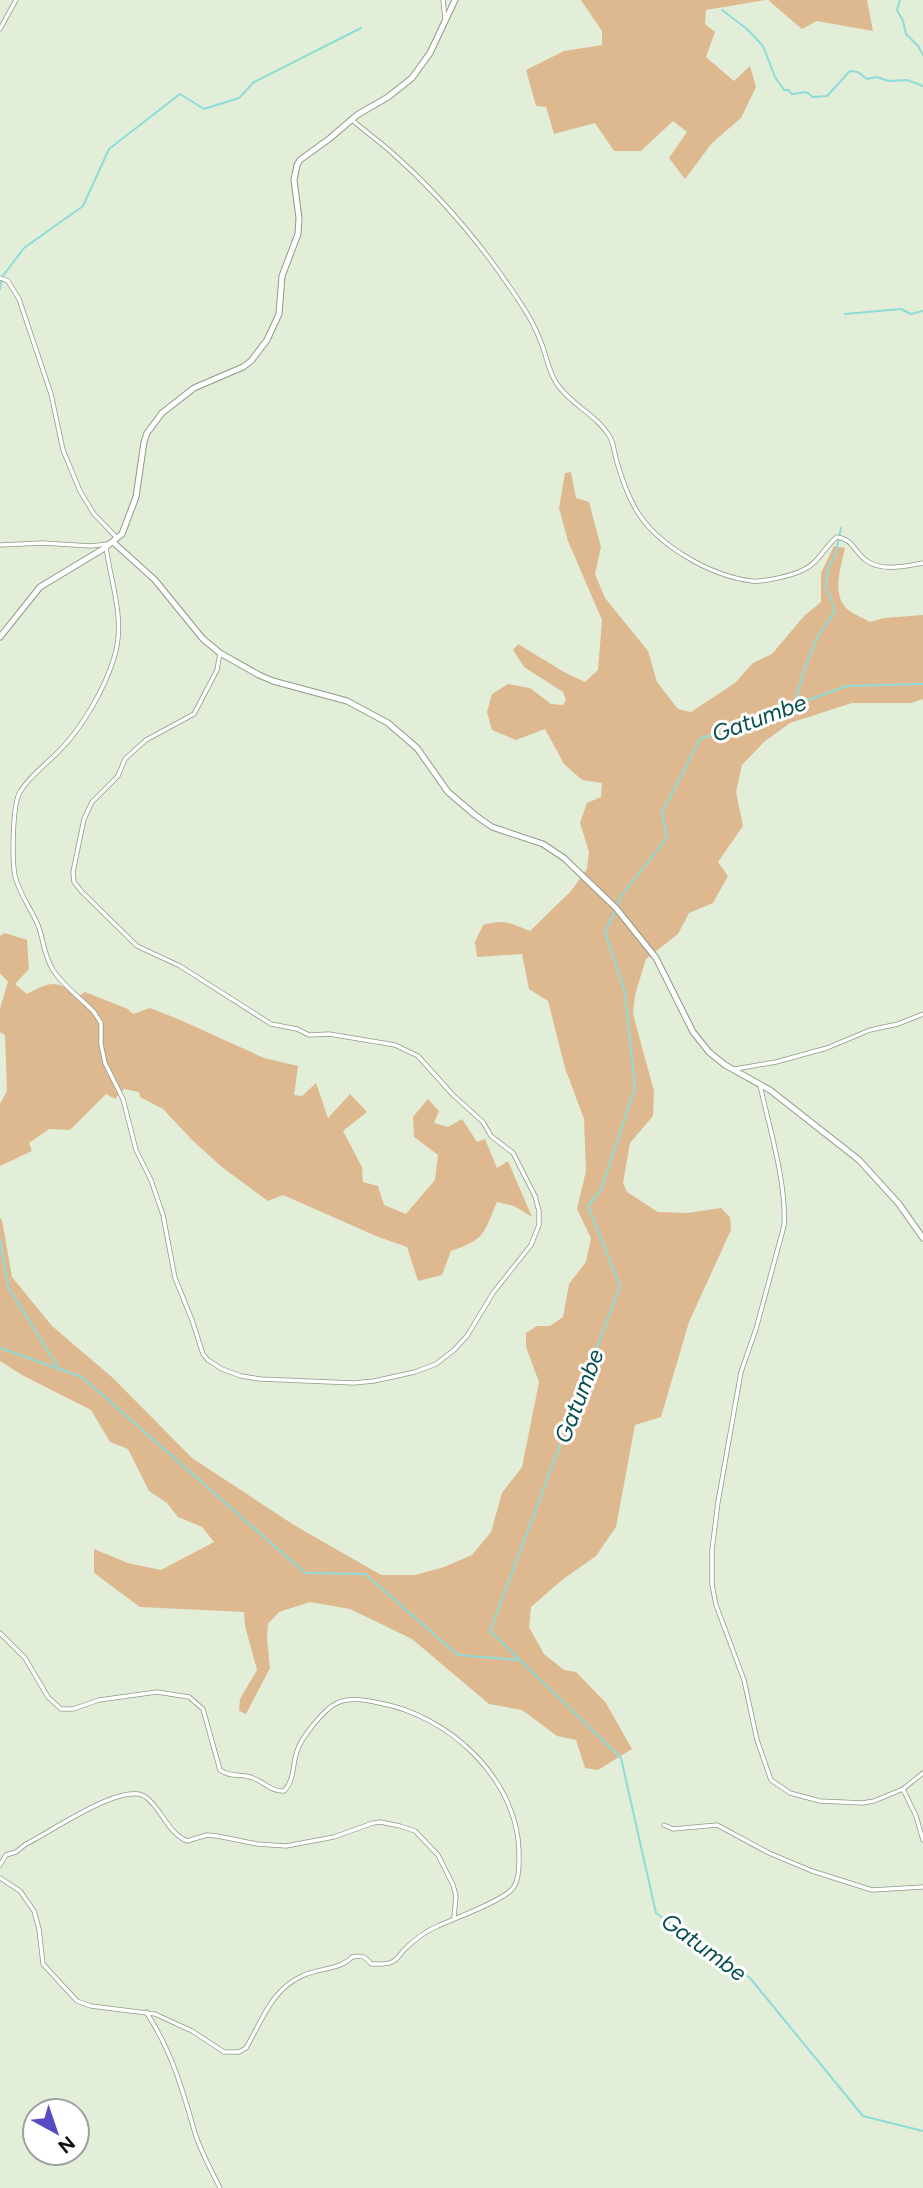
<svg xmlns="http://www.w3.org/2000/svg" width="923" height="2188" font-family="Figtree,sans-serif">
  <style>
    .green { fill: #deb990 }
    .lines { fill: none; stroke-linecap: round; stroke-linejoin: round }
    .stream { stroke: #8ddcd7; stroke-width: 2 }
    .street-casing { stroke: #909a87; stroke-width: 5 }
    .secondary-casing { stroke: #909a87; stroke-width: 7 }
    .street { stroke: #fff; stroke-width: 3.5 }
    .secondary { stroke: #fff; stroke-width: 5 }
    .labels { text-anchor: middle; stroke-width: 6; stroke-linejoin: round; paint-order: stroke }
    .water-label { font-size: 23px; font-style: italic; fill: #08504e; stroke: #fff }
  </style>
  <rect width="100%" height="100%" fill="#e3eed9"/>
  <g class="green">
    <polygon points="581,0 766,0 706,10 705,24 715,32 706,57 734,81 750,66 756,87 741,118 712,143 685,179 669,158 687,132 673,121 641,151 614,151 595,123 554,134 546,107 536,106 526,70 564,51 602,45 602,31"/>
    <polygon points="768,0 867,0 873,31 817,21 802,29"/>
    <path d="M 571,472 L 576,498 L 589,502 L 601,547 L 595,574 L 605,598 L 648,651 L 657,682 L 678,709 L 691,712 L 735,683 L 753,663 L 772,654 L 804,616 L 821,602 L 821,573 L 834,546 L 845,548 C 841,567 830,598 850,611 C 856,616 864,618 870,622 L 884,618 L 923,615 L 923,699 L 911,703 L 852,703 L 790,723 L 764,742 L 742,765 L 736,792 L 743,826 L 718,862 L 728,876 L 713,903 L 689,913 L 678,934 L 646,959 L 635,995 L 633,1014 L 654,1091 L 653,1116 L 630,1143 L 623,1183 L 627,1192 L 658,1212 L 687,1213 L 721,1208 L 730,1217 L 731,1230 L 689,1322 L 661,1417 L 635,1425 L 616,1527 L 596,1556 L 562,1580 L 531,1607 L 529,1627 L 544,1654 L 564,1670 L 576,1672 L 606,1703 L 632,1749 L 598,1770 L 585,1768 L 576,1740 L 557,1736 L 522,1710 L 489,1704 L 412,1639 L 350,1609 L 310,1602 L 279,1612 L 268,1624 L 267,1639 L 270,1668 L 246,1714 L 239,1711 L 240,1699 L 257,1670 L 245,1626 L 244,1612 L 140,1607 L 94,1573 L 94,1549 L 128,1563 L 161,1570 L 214,1542 L 202,1527 L 178,1517 L 167,1503 L 149,1491 L 128,1449 L 110,1442 L 91,1410 L 22,1375 L 0,1361 L 0,1218 L 2,1220 L 12,1277 L 52,1326 L 113,1378 L 192,1458 L 294,1525 L 381,1575 L 415,1575 L 444,1567 L 472,1555 L 491,1532 L 502,1493 L 522,1467 L 539,1382 L 526,1347 L 526,1333 L 537,1326 L 550,1326 L 563,1317 L 569,1284 L 586,1262 L 591,1238 L 577,1209 L 586,1171 L 584,1119 L 565,1068 L 548,1001 L 529,989 L 522,954 L 477,957 L 475,942 L 483,925 C 504,919 511,923 530,931 L 571,891 L 587,869 L 589,852 L 580,823 L 587,803 L 601,797 L 602,783 L 582,780 L 564,764 L 545,729 L 516,740 L 492,730 L 487,712 L 492,694 L 508,684 L 530,688 L 551,704 L 563,705 L 566,700 L 563,692 L 524,667 L 513,650 L 518,644 L 564,672 L 585,682 L 598,670 L 602,620 L 568,541 L 559,508 L 565,473 Z"/>
    <path d="M 5,933 L 27,940 L 29,969 L 15,984 L 27,994 C 52,981 55,980 79,996 L 85,992 L 128,1009 L 133,1014 L 150,1008 L 178,1019 L 264,1058 L 298,1066 L 294,1095 L 302,1096 L 316,1083 L 328,1118 L 350,1094 L 367,1112 L 343,1131 L 362,1167 L 363,1182 L 378,1186 L 384,1205 L 406,1214 L 435,1180 L 438,1155 L 414,1137 L 413,1117 L 428,1099 L 439,1111 L 434,1123 L 448,1127 L 462,1119 L 477,1142 L 485,1139 L 497,1168 L 508,1161 L 532,1217 L 514,1206 L 497,1202 C 483,1234 486,1239 451,1251 L 442,1275 L 418,1281 L 407,1247 L 376,1236 L 283,1195 L 268,1201 L 223,1168 L 193,1141 L 163,1109 L 140,1097 L 139,1092 L 124,1089 L 115,1099 L 106,1094 L 70,1130 L 49,1129 L 29,1143 L 32,1151 L 0,1166 L 0,1104 L 7,1091 L 5,1035 L 0,1032 L 0,1008 L 8,982 L 0,973 L 0,936 Z"/>
  </g>
  <g class="lines">
    <g class="stream">
      <polyline points="900,0 897,10 903,21 906,34 918,46 923,55"/>
      <polyline points="722,10 747,29 763,46 775,77 784,90 788,90 792,94 806,92 813,97 827,96 850,71 858,72 867,79 876,77 889,81 907,80 923,86"/>
      <polyline points="0,289 2,277 24,248 83,206 109,149 180,94 204,109 239,98 254,82 361,28"/>
      <polyline points="845,314 901,309 911,314 923,311"/>
      <path d="M 794,706 C 800,682 807,660 817,638 C 822,628 830,621 835,610 L 826,587 L 828,567 L 835,557 L 841,528"/>
      <polyline points="617,906 621,896 667,838 662,813 700,739 847,686 923,684"/>
      <polyline points="615,911 605,932 625,992 635,1088 601,1190 588,1206 620,1286 490,1631 621,1758 656,1913 750,1978 863,2116 923,2131"/>
      <polyline points="0,1240 8,1287 58,1367"/>
      <polyline points="0,1348 82,1377 305,1573 365,1574 458,1655 519,1660"/>
    </g>
    <g class="street-casing">
      <g id="street">
        <polyline points="443,0 445,19"/>
        <polyline points="0,29 16,0"/>
        <path d="M 352,120 C 364,130 377,140 389,150 C 438,193 481,243 517,298 C 527,312 536,328 542,345 C 547,358 549,373 557,384 C 571,405 597,415 610,437 C 614,444 614,453 617,462 C 621,476 627,493 634,506 C 654,544 710,576 752,581 C 764,582 791,576 803,570 C 819,563 824,547 837,537 C 853,539 855,553 867,561 C 883,572 906,566 923,563"/>
        <polyline points="0,278 8,281 19,299 51,394 63,450 80,491 94,514 117,538"/>
        <polyline points="0,545 43,543 91,546 108,544"/>
        <path d="M 106,547 C 111,584 126,621 114,658 C 105,688 82,728 60,750 C 47,764 30,775 20,792 C 12,805 12,861 15,876 C 19,893 31,909 38,925 C 44,941 43,953 53,970 C 63,986 81,998 94,1012 L 101,1023 L 101,1044 L 105,1063 L 123,1099 L 136,1150 L 151,1180 L 163,1215 L 175,1278 L 192,1320 L 203,1354 L 208,1360 L 222,1369 L 241,1376 L 260,1379 L 354,1383 L 374,1381 L 415,1372 L 436,1364 L 454,1350 L 467,1336 L 493,1293 L 531,1245 L 539,1225 L 539,1211 L 535,1196 L 513,1153 L 491,1136 L 483,1122 L 453,1095 L 418,1056 L 395,1045 L 329,1034 L 309,1035 L 297,1029 L 271,1024 L 180,966 L 137,946 L 82,892 L 74,882 L 73,872 L 84,819 L 92,802 L 118,776 L 125,759 L 146,740 L 194,714 L 217,670 L 220,653"/>
        <polyline points="735,1069 776,1062 827,1048 870,1030 898,1024 923,1014"/>
        <path d="M 760,1085 C 769,1126 787,1185 784,1226 L 756,1329 L 741,1372 L 718,1502 L 712,1550 L 712,1585 L 716,1605 L 744,1680 L 757,1740 L 771,1780 L 790,1793 L 820,1801 L 863,1803 L 874,1801 L 903,1789 L 923,1773"/>
        <path d="M 0,1633 L 25,1658 L 48,1697 L 61,1709 L 73,1709 L 99,1700 L 157,1692 L 189,1697 L 203,1709 L 220,1770 C 231,1778 241,1773 253,1778 C 264,1782 272,1792 284,1791 C 295,1780 292,1765 297,1751 C 301,1738 324,1709 337,1703 C 350,1697 366,1700 379,1703 C 448,1715 517,1778 519,1851 C 519,1863 520,1878 513,1888 C 505,1900 453,1919 438,1926 C 425,1931 413,1941 403,1951 C 400,1955 397,1960 392,1962 C 386,1965 377,1964 371,1964 C 365,1956 361,1955 352,1957 C 340,1970 318,1968 302,1976 C 271,1990 262,2021 246,2048 L 239,2052 L 224,2052 L 192,2031 L 155,2014 L 91,2006 L 77,2001 L 43,1964 L 39,1929 L 34,1911 L 20,1891 L 0,1878"/>
        <polyline points="903,1789 916,1816 923,1840"/>
        <polyline points="664,1825 673,1829 717,1825 769,1853 812,1871 872,1890 923,1887"/>
        <path d="M 0,1865 L 6,1855 L 16,1852 L 26,1844 C 48,1834 126,1778 147,1798 C 162,1810 168,1833 187,1841 L 207,1835 L 217,1836 L 257,1844 L 286,1846 L 334,1837 L 373,1823 L 380,1822 L 400,1826 L 415,1831 L 438,1855 L 453,1885 L 456,1896 L 454,1917"/>
        <path d="M 146,2012 C 171,2049 183,2091 195,2133 C 201,2152 211,2170 220,2188"/>
      </g>
    </g>
    <g class="secondary-casing">
      <g id="secondary">
        <polyline points="113,542 155,580 203,639 220,653 259,675 273,681 347,701 388,723 417,748 448,792 475,815 492,827 543,844 564,858 616,908 656,958 693,1032 709,1052 725,1065 770,1090 859,1160 899,1204 923,1238"/>
        <polyline points="0,637 40,587 103,549 122,534 136,497 144,442 147,433 162,413 194,388 243,367 251,361 267,340 279,314 282,276 298,234 299,218 294,180 297,165 300,160 329,139 357,115 388,97 412,78 430,53 455,0"/>
      </g>
    </g>
    <use href="#street" class="street"/>
    <use href="#secondary" class="secondary"/>
  </g>
  <g class="labels">
    <g class="water-label">
      <text transform="translate(759 718) rotate(-20)" y="8">Gatumbe</text>
      <text transform="translate(579 1396) rotate(-69)" y="8">Gatumbe</text>
      <text transform="translate(704 1947) rotate(36)" y="8">Gatumbe</text>
    </g>
  </g>
  <g transform="translate(56 2132) rotate(140)"><circle r="33" fill="#ffffff" stroke="#9ea09d" stroke-width="2"/>
  <path d="M0-5L12 26L0 18L-12 26Z" fill="#564bc3"/>
  <text y="-10" font-size="19" font-weight="bold" text-anchor="middle" fill="#0d110a">N</text>
  </g>
</svg>
